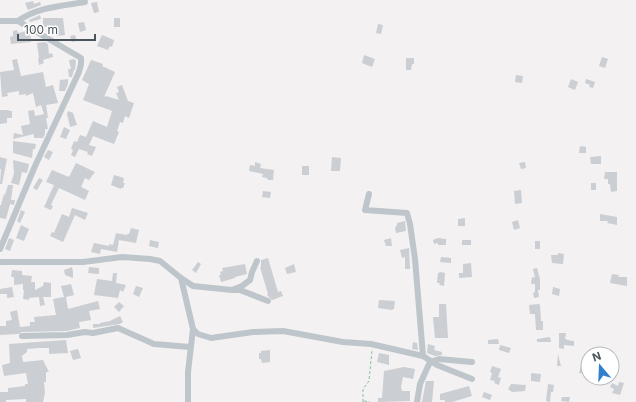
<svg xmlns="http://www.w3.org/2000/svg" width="636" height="402" font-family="Inter,sans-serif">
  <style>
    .building { fill: #cbced2 }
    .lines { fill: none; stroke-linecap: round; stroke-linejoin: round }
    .path { stroke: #81c49e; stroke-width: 1; stroke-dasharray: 3 2; stroke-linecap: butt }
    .street { stroke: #bec6cb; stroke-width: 6 }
  </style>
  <rect width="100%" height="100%" fill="#f3f1f1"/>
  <g class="building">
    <polygon points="33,1 34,4 40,2 41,5 28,10 25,3"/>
    <polygon points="97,2 99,12 94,13 91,3"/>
    <polygon points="40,15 41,19 30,22 29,20"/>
    <polygon points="43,18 63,18 65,35 56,36 55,27 43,27"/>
    <rect x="114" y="18" width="6" height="9"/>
    <polygon points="84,22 86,30 80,32 78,23"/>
    <polygon points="378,24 383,25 381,34 376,33"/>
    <polygon points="17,30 18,33 27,31 30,33 31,42 11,44 10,37 13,36 13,31"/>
    <polygon points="75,35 77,41 72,42 70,36"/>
    <polygon points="102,35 114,40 112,47 110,46 108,50 97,46"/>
    <polygon points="45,42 48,44 49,54 52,53 53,57 43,60 44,63 39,65 38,58 39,58 37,43"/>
    <polygon points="364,55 375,59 372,67 362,63"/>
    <polygon points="602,57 608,59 605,68 599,66"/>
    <polygon points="406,58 414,58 414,64 412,64 411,70 406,70"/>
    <polygon points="17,59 21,76 43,72 46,87 53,85 58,103 46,105 48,118 46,118 48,129 45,129 45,134 43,138 34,138 34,134 13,139 14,133 23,135 21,126 30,124 28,111 34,110 35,116 44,114 41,105 36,107 33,93 26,96 26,94 19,95 19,91 7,93 8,96 2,97 0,72 14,70 12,60"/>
    <polygon points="74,59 76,61 75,70 74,70 72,77 69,77 68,69 71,69 69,60"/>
    <polygon points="91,60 103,64 102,66 115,72 104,97 106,96 119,100 116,93 119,92 117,87 122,85 128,101 134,103 129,118 125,116 123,123 120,122 117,131 119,132 114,144 93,136 89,145 96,147 92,156 87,154 88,152 79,149 75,157 71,155 73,150 71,149 74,141 77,142 80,135 86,137 93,121 107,127 112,111 83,100 89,84 82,80"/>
    <polygon points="516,75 523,76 522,83 515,82"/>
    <polygon points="68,79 68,84 65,91 59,91 60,80"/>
    <polygon points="571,79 578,82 575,90 568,87"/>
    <polygon points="586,79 595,82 593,88 589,87 590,85 585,83"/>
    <polygon points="0,110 9,110 9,111 12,111 12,118 7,118 7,123 0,124"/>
    <polygon points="68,111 73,113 77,125 70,127 67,114"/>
    <polygon points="64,127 70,130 66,139 60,137"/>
    <polygon points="13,141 36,144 35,149 33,149 32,158 13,153"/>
    <polygon points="580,146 586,147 586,153 579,153"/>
    <polygon points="48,150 53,152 49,160 44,157"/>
    <polygon points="601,156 601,164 591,164 590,157"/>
    <polygon points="0,157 7,159 2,184 0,184 1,169 0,169"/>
    <polygon points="332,157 341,158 340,171 331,171"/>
    <polygon points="13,160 29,164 27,173 22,172 19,185 11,183 14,173"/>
    <polygon points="255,162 261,164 260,168 274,170 273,180 268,180 267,178 262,177 263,174 249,171 250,165 255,166"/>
    <polygon points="525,162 526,168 521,169 519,163"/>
    <polygon points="76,163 95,172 89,180 85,178 81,187 89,191 85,200 59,188 51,205 53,206 51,210 44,207 54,185 46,182 52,170 69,177"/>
    <rect x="302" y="166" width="7" height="9"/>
    <polygon points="605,172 617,172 617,191 611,192 610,184 608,184 608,179 604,179"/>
    <polygon points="114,175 124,178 123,183 125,183 123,188 121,188 121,189 111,185"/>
    <polygon points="39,178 43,180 37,190 33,188"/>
    <rect x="591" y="183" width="5" height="7"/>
    <polygon points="8,185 13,185 11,200 15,200 14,205 10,204 6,219 0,218 0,205 1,205 4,194 5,195"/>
    <polygon points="521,190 522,203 515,204 514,191"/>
    <polygon points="263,191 271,192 270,198 262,197"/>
    <polygon points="72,208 88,213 85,220 75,215 63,242 50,236 52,232 54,233 62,214 69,217"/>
    <polygon points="21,210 25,212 20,223 17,221"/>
    <polygon points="600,214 617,217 617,225 607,223 608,221 600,221"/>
    <polygon points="465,218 465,226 458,226 458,219"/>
    <polygon points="518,220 520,228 514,230 512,222"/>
    <polygon points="405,221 406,231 396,233 395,228 396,226 397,225 397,223"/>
    <polygon points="21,225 29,229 24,241 16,238"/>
    <polygon points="131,228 139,230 136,243 119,240 117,252 101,249 100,254 91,252 94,243 109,246 109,244 113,245 116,233 127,235 127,234 129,234"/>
    <polygon points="9,238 14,240 10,251 5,249"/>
    <polygon points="391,238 392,246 386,246 384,240"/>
    <polygon points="438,238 446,239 446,245 438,245 438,243 434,244 433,240"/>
    <polygon points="150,240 159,242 158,248 149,246"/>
    <rect x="462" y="240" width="9" height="5"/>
    <rect x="535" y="241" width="5" height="8"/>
    <polygon points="409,248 410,269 405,269 405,257 402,258 400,250"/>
    <polygon points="558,253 564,254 563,264 552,263 551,255 558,255"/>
    <polygon points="441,257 451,258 451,263 440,262"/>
    <polygon points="268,258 278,292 281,291 283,296 272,300 268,296 267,294 268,294 260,267 261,267 261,260"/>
    <polygon points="198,262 201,264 196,273 192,270"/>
    <polygon points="471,263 472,277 459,278 459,273 463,273 463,264"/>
    <polygon points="245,264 247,274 235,277 235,278 221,282 219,275 221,275 220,272 223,271 222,268"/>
    <polygon points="294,264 296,272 287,274 285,268"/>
    <polygon points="72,267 73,272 73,278 65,275 64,270"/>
    <polygon points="89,267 99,268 99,274 88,273"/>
    <polygon points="537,268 540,279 540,290 538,290 539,297 534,298 533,293 535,292 535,284 531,284 532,277 535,278 533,269"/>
    <polygon points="12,270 22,271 22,275 32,276 31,282 35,282 35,290 43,286 44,282 51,283 51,297 43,297 45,305 40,306 39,297 29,298 29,300 23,299 24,290 23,290 23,284 14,285 14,277 11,277"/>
    <polygon points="441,272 445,273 444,286 439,285 440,283 437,283 438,273"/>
    <polygon points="113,273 117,273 116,283 126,285 123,292 120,290 118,298 94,295 97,279 112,281"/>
    <polygon points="612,274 619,275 618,277 627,277 627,286 610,283"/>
    <polygon points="71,284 74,295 66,297 68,309 98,301 100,309 89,311 91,320 79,322 80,328 67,331 22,332 18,334 0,335 0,326 6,326 6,321 12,320 10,312 17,310 20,327 30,326 30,322 35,322 34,317 56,315 53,299 64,297 61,286"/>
    <polygon points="136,286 143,288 139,297 133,294"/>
    <polygon points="12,287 14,297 7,298 7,294 0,294 0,289"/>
    <polygon points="553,287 560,289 559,296 552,294"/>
    <polygon points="379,300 395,301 394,309 393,309 392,310 378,308"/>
    <polygon points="119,302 124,306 119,312 114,307"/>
    <polygon points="439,304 446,304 448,338 435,338 433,317 439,317"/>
    <polygon points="539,304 540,305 541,321 543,321 543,330 536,330 535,314 530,314 529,305"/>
    <polygon points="120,316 123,322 120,324 93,328 93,324 100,324 100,323 110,321"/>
    <polygon points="559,333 566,333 565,339 567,339 567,340 574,341 574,346 564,345 564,349 559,348"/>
    <polygon points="550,337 551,342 537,342 537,339"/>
    <polygon points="498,339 499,344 488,344 488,340"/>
    <polygon points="66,340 68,353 49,354 49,348 39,348 27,349 27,352 22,356 23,362 43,360 49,372 46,372 46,382 44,382 45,393 43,402 26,402 26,399 6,400 6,402 0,402 0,392 8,392 8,388 25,386 25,384 28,384 26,373 4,376 2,365 10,363 9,344"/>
    <polygon points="413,342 417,343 418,350 412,349"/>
    <polygon points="428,344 435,346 434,350 442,352 442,355 435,356 427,353"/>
    <polygon points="500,345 511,348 509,353 499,350"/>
    <polygon points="78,349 81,358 73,360 70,351"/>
    <polygon points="270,350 270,362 262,363 261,359 259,359 259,353 261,353 261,351"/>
    <polygon points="379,353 389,355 389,365 377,362"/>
    <polygon points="558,354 561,366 557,366"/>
    <polygon points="581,365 588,369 586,374 579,373"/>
    <polygon points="492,366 501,369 498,377 501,378 499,385 494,383 495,381 490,380 492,373 490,372"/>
    <polygon points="404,367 415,369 413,379 403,377 401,387 402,391 410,391 410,401 378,402 378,398 382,398 384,371"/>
    <polygon points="531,373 541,374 540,382 531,381"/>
    <polygon points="426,381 434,381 432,402 422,402"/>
    <polygon points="619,382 624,383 620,395 612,393 614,389 610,387 612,383 618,386"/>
    <polygon points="511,384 526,385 525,391 512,392 508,389"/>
    <polygon points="548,384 554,385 553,392 551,392 550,402 546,401"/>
    <polygon points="469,386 472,396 452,402 445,402 445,400 440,400 440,394"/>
    <polygon points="484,392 492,395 490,400 482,397"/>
    <polygon points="562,397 570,397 569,402 561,401"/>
  </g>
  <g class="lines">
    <g class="path">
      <polyline points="364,401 370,402"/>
      <polyline points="363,402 363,389 369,381 372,350"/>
    </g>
    <g class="street">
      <polyline points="0,21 18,21 81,58 81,64 79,72 35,166 0,249"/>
      <path d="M 18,21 C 38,7 61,6 85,2"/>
      <polyline points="369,194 365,210 407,213 410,224 415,259 423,356"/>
      <polyline points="0,262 83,262 122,257 150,259 160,261 181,278 193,329 198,334 211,338 253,332 283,331 343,342 371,344 423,356 437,365 472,379"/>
      <polyline points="181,278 193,286 232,290 242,286 250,280 252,272 257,261"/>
      <polyline points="233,290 240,290 268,301"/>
      <polyline points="22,336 67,335 85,332 93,333 118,328 154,344 190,347"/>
      <polyline points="188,402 188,372 193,329"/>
      <polyline points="417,402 420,384 430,362 439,359 472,362"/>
    </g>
  </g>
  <g transform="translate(600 366) rotate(341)"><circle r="19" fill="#ffffff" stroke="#b7bbbe"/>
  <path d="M0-3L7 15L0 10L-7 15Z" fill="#3080ce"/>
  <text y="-6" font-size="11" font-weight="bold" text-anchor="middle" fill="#4b555c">N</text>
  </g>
  <path d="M18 34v6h77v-6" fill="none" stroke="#4b555c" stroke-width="2"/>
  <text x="24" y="34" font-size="12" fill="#4b555c" stroke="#ffffff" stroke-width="3" paint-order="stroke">100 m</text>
</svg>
